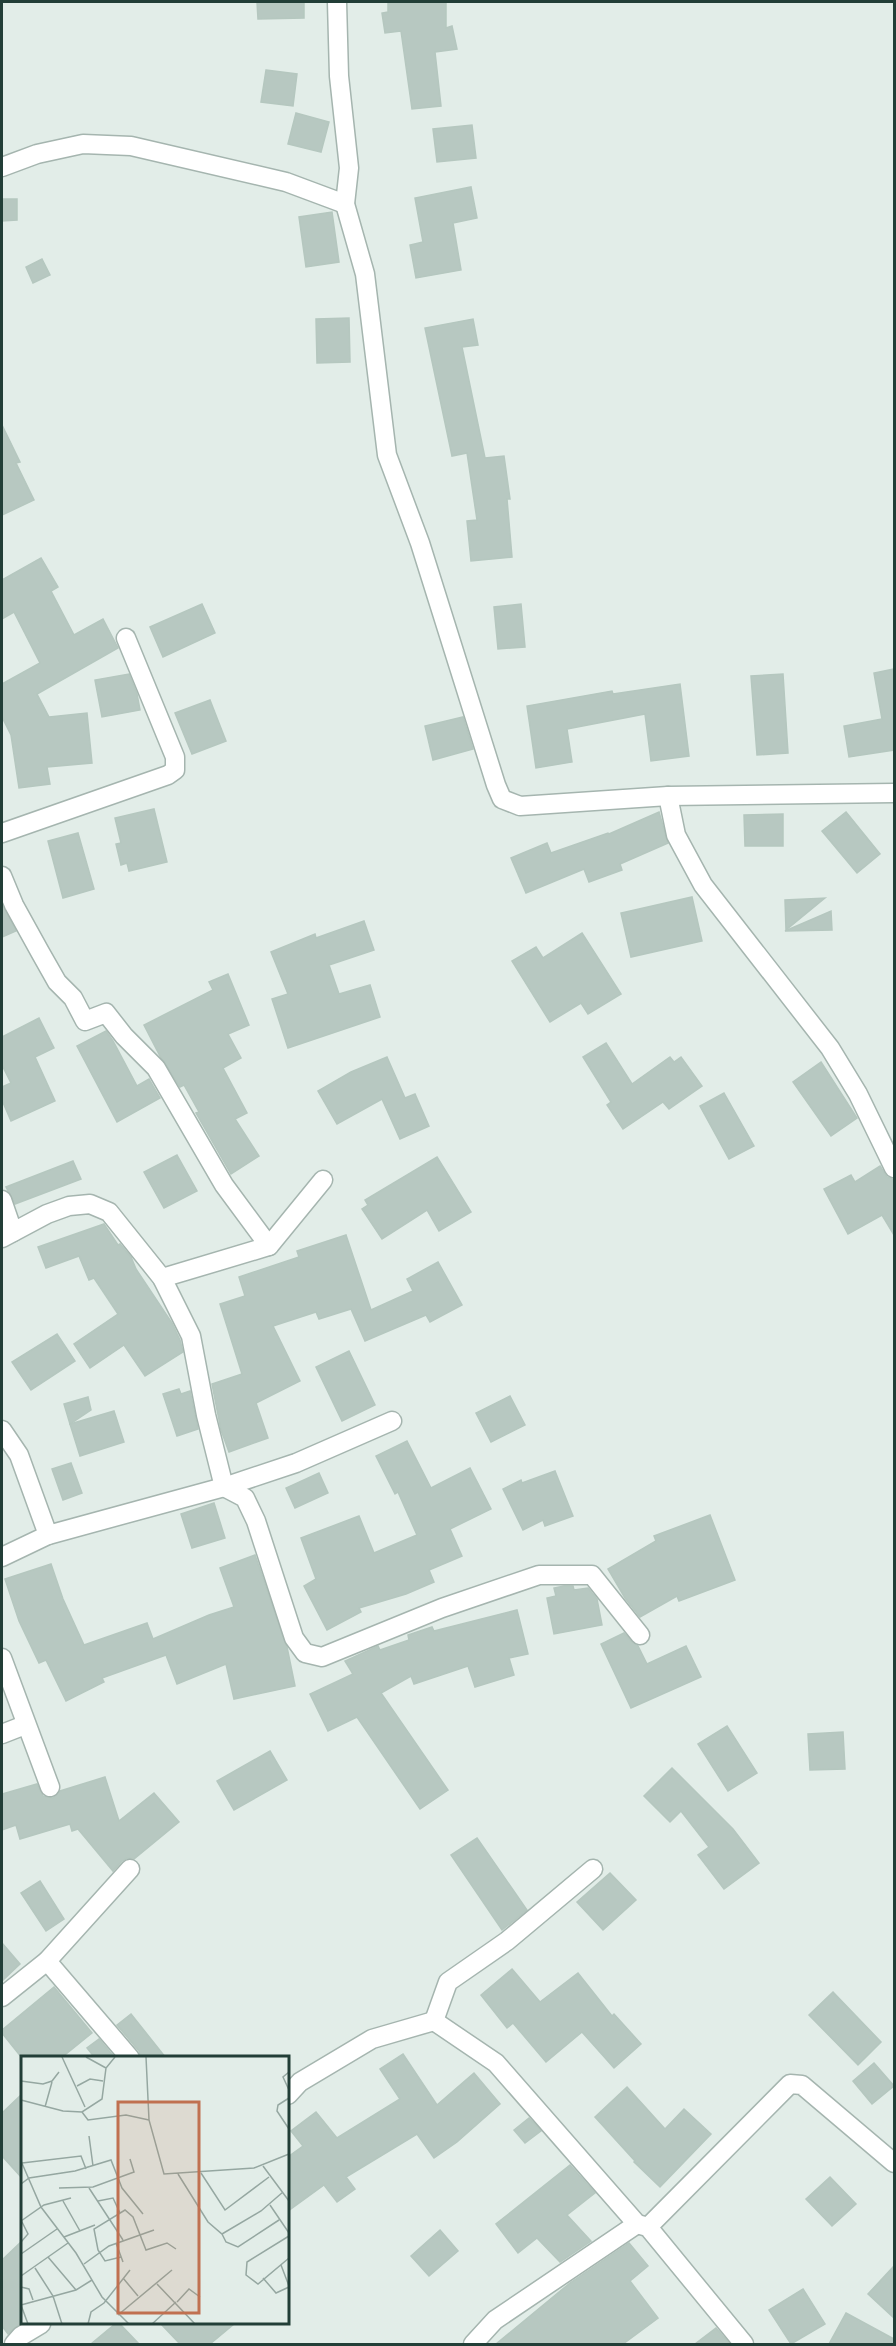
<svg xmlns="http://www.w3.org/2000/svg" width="896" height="2346" font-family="Raleway,sans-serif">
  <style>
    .building { fill: #b7c8c1; stroke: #b5c7bf; stroke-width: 1.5 }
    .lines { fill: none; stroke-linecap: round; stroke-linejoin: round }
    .street-casing { stroke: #a5b5af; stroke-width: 21 }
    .street { stroke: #fff; stroke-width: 18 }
    .inset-road { fill: none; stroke: #95a7a1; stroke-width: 1.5 }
    .view { fill: #c07050; fill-opacity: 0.15; stroke: #c07050; stroke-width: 3 }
    .inset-edge { fill: none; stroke: #223e37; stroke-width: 3 }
  </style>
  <rect width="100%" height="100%" fill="#e2ede8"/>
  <g class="building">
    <polygon points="257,2 304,2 304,18 258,19"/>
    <polygon points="388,2 446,2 446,28 452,26 457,49 435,52 441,106 412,109 401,31 385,33 382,13 388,12"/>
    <polygon points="266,70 297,74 293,106 261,102"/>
    <polygon points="296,113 329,122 321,152 288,144"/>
    <polygon points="472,125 476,158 437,162 433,129"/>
    <polygon points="471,187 477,218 453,223 461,270 416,278 410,245 423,242 415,198"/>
    <polygon points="2,199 17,199 17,220 2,221"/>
    <polygon points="332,212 339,262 306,267 299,217"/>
    <polygon points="42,259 50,275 33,283 26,267"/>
    <polygon points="349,318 350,362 317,363 316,319"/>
    <polygon points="473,319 478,345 462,347 485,458 504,456 510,499 507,499 512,557 471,561 467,521 477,520 467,453 452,456 425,328"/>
    <polygon points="2,425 20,462 16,463 34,500 2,515"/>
    <polygon points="41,558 58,587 51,591 74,635 103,619 118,648 37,694 49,717 87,713 92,763 47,767 50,784 19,788 11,735 2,717 2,684 40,663 14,612 2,619 2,580"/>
    <polygon points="202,604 215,633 163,657 150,627"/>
    <polygon points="521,604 525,647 498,649 494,607"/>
    <polygon points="894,669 894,750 849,757 844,726 882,719 874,673"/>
    <polygon points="129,674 137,694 140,710 102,717 95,680"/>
    <polygon points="783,674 788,753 757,755 751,676"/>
    <polygon points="680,684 689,756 651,761 645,714 567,729 572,762 536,768 527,706 612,691 613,694"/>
    <polygon points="210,700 226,741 192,754 175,713"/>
    <polygon points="463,717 473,749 433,760 425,726"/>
    <polygon points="154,809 167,862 129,871 127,863 121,865 116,844 121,843 115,818"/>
    <polygon points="659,812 668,843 620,864 622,870 589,882 584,869 526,893 511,858 547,843 551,853 608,833 609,834"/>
    <polygon points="846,812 880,854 857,873 822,831"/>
    <polygon points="783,814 783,846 745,846 744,815"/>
    <polygon points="78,833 94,889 63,898 48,841"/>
    <polygon points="692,897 702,941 631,957 621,913"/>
    <polygon points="825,898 786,930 785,900"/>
    <polygon points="2,904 16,931 2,937"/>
    <polygon points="831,911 832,930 785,931"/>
    <polygon points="364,921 374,950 329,965 339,994 370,985 380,1017 288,1048 272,999 288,994 271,952 315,934 316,938"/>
    <polygon points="582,933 621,994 588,1014 581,1003 550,1022 512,961 536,947 543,958"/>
    <polygon points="228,974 249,1025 228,1034 241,1058 223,1068 247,1113 235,1119 259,1156 231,1174 196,1113 199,1112 184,1085 180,1087 160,1056 144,1025 213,990 209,982"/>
    <polygon points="39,1018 54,1048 35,1057 55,1101 11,1121 2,1100 2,1087 11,1083 2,1065 2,1037"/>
    <polygon points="106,1031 113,1041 137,1086 149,1079 160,1098 117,1122 77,1046"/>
    <polygon points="606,1043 632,1084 670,1057 674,1062 681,1057 702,1086 669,1109 663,1102 623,1129 607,1105 611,1102 583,1057"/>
    <polygon points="387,1057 405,1098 415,1094 429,1126 400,1139 382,1099 337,1124 318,1091 351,1072"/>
    <polygon points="821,1062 857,1118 831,1136 793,1082"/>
    <polygon points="724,1093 754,1146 729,1159 700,1106"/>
    <polygon points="177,1155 197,1191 164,1208 144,1172"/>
    <polygon points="437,1157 471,1212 439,1231 427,1210 382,1239 362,1209 368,1205 365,1200"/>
    <polygon points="73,1161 81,1179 15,1204 6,1187"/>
    <polygon points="880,1166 887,1177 894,1180 894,1235 882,1215 848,1234 824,1189 851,1175 855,1182"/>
    <polygon points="104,1224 118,1245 120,1244 131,1257 136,1269 172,1323 180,1340 183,1352 145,1376 124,1345 90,1368 74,1344 118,1314 94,1278 89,1280 79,1256 46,1268 38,1247"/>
    <polygon points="346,1235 371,1310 413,1291 407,1279 438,1262 462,1305 430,1322 426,1315 365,1341 351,1309 319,1319 316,1312 273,1326 300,1381 256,1403 268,1438 229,1452 221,1430 212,1384 242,1374 220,1304 245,1296 239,1277 299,1257 297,1251"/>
    <polygon points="57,1334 75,1361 31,1390 12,1362"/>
    <polygon points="349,1351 375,1405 342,1421 316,1367"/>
    <polygon points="179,1389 181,1394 190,1391 198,1429 177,1436 163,1394"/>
    <polygon points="510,1396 525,1425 491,1442 476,1413"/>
    <polygon points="88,1397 91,1410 70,1424 64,1404"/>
    <polygon points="114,1411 124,1442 80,1456 70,1424"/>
    <polygon points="407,1441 431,1488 470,1468 491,1509 450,1529 462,1556 429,1570 434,1582 406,1594 359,1608 361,1612 327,1630 304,1586 316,1579 301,1538 359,1516 374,1553 417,1535 398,1492 395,1494 376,1456"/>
    <polygon points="71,1463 82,1493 63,1500 52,1469"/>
    <polygon points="555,1471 573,1516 545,1526 543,1520 523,1530 503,1489 521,1480 522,1483"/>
    <polygon points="319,1473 328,1493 295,1508 286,1488"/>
    <polygon points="214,1503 225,1538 192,1548 181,1514"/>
    <polygon points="710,1515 735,1580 679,1601 677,1596 640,1617 625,1598 608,1569 656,1541 654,1536"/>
    <polygon points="255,1555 287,1647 295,1686 234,1699 226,1664 177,1684 166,1655 102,1678 104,1682 66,1701 46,1660 39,1663 19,1621 5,1579 51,1564 63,1599 84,1645 147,1623 153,1639 209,1615 234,1607 220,1568"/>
    <polygon points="564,1586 573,1586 574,1590 588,1588 597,1599 602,1625 554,1634 547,1598 556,1596 554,1588"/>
    <polygon points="517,1610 528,1654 509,1658 514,1675 475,1687 468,1666 414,1684 411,1676 381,1693 448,1790 420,1809 357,1717 328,1731 310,1694 353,1674 345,1661 378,1646 380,1650 409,1640 408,1635 432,1627 434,1631"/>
    <polygon points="624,1633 632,1642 638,1646 647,1664 686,1646 701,1677 631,1708 601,1644"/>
    <polygon points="727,1726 757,1773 728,1791 698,1744"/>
    <polygon points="843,1732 845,1769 810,1770 808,1734"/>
    <polygon points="270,1751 287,1780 234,1810 217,1781"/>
    <polygon points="672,1768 733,1829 759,1863 724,1889 698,1855 709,1847 681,1811 670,1822 644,1796"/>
    <polygon points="105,1777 119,1821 154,1793 179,1822 134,1859 127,1858 122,1861 113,1871 78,1829 72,1831 70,1824 20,1839 16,1825 2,1830 2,1794 37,1784 43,1796 53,1798 60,1791"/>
    <polygon points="477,1838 527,1910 502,1930 451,1855"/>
    <polygon points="610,1873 636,1900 603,1930 577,1902"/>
    <polygon points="40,1881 64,1919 46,1931 21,1893"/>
    <polygon points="2,1943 20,1964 2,1981"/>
    <polygon points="512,1969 540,2002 578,1973 612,2016 614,2014 641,2044 614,2068 582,2032 546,2062 513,2023 507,2028 481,1995"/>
    <polygon points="54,1987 92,2033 61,2058 22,2058 2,2033 2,2030"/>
    <polygon points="833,1992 881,2042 858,2065 809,2015"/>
    <polygon points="131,2014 166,2058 141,2058 139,2051 117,2025"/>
    <polygon points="99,2039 115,2058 95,2058 87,2048"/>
    <polygon points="403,2054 437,2105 474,2073 500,2104 457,2142 434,2158 417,2134 346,2177 355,2189 337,2202 324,2185 288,2211 288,2157 303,2146 291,2131 316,2112 337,2138 400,2099 380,2069"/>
    <polygon points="874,2063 894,2086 872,2104 853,2081"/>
    <polygon points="627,2087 665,2129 684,2109 711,2134 660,2187 634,2162 635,2161 595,2117"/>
    <polygon points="22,2094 22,2178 2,2156 2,2113"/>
    <polygon points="529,2118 541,2131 525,2143 514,2130"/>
    <polygon points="570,2165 595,2193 567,2215 591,2241 560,2262 537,2238 518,2253 496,2224"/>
    <polygon points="830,2177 856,2204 832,2226 806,2199"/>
    <polygon points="440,2230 458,2251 429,2276 411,2256"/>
    <polygon points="22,2241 22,2322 8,2334 2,2326 2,2260"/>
    <polygon points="629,2243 648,2266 630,2281 658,2318 623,2344 496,2344 570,2283"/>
    <polygon points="894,2266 894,2318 868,2294"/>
    <polygon points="803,2289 825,2324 791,2344 769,2310"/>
    <polygon points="846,2313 894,2339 894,2344 829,2344"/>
    <polygon points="115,2324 120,2324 139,2344 91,2344"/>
    <polygon points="161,2324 234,2324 210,2344 180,2344"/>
    <polygon points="716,2328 730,2344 695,2344"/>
  </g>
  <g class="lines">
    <g class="street-casing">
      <g id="street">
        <polyline points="337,2 339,76 349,168 345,204 365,274 387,455 420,543 496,785 502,799 520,806 668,796 894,793"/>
        <polyline points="2,167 37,154 83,144 131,146 286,182 345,204"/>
        <polyline points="668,796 676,835 703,885 830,1048 858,1094 894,1168"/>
        <polyline points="2,833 168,775 175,770 175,757 126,638"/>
        <polyline points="2,876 14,905 40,952 57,982 73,998 85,1021 106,1013 124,1036 156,1068 224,1185 269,1246"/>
        <polyline points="2,1200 13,1232"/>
        <polyline points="2,1238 47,1214 69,1206 90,1204 109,1212 162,1278 191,1336 206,1415 224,1487 245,1498 256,1521 294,1638 305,1653 322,1657 442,1608 539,1575 592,1575 640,1635"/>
        <polyline points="162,1278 269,1246 323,1180"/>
        <polyline points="2,1430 19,1455 48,1535"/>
        <polyline points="2,1557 48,1535 224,1487 296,1463 392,1421"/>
        <polyline points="2,1658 50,1787"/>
        <polyline points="2,1734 25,1725"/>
        <polyline points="47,1961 130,2058"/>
        <polyline points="2,1997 47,1961 130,1869"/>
        <polyline points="434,2021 496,2063 637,2224 648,2227 744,2344"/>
        <polyline points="434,2021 448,1982 507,1941 593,1869"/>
        <polyline points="288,2095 300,2082 372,2039 434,2021"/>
        <polyline points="648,2227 790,2084 802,2085 894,2163"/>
        <polyline points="14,2344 21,2336 41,2324"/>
        <polyline points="473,2344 495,2320 637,2224"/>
      </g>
    </g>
    <use href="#street" class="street"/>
  </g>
  <g transform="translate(21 2056)">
    <rect width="268" height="268" fill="#e2ede8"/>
    <path class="inset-road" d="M 41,1 L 64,51M 65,1 L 85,12M 125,1 L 128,64 L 143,118 L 233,112 L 268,98M 268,16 L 262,21 L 268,34M 0,25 L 22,28 L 31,25 L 38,16M 56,30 L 69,23 L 82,25M 268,42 L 257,49 L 256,55 L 268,73M 0,44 L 42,55 L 61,56 L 81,43 L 85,12 L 94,1M 24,51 L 31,26M 61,56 L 67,64 L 105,59 L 128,64M 68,80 L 72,110M 0,105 L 20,151 L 55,197 L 81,241 L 108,268M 1,107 L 60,100 L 65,113M 242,110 L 268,145M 180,117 L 204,154 L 248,121M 157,118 L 187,166 L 201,178 L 240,155 L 262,136M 0,128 L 8,122 L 54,115 L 90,104 L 101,132 L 122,158M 38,132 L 72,131 L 113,116 L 109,103M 68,132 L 102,184M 42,145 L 59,175M 77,145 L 92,142 L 99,157M 249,149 L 268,177M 0,165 L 23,149 L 50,142M 201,178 L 205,186 L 217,191 L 258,164M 268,180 L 226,206 L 225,219 L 237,228 L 268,202M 43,181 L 74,169M 0,186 L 7,178 L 0,164M 95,187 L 102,206M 0,198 L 36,173M 27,201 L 55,234M 100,201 L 84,205 L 77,194 L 73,173 L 104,154 L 112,161 L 125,194 L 146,187 L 155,193M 63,208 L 88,190 L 133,174M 260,209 L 268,230M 14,212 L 32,240 L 41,268M 0,220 L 47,187M 102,222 L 117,240M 242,222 L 255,237 L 268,231M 136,228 L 174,268M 0,231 L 8,233 L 12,244M 156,246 L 168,233 L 179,241M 0,249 L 55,234 L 71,224M 0,249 L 7,268M 97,259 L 151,214M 67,268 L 70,256 L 83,247 L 109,214M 131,268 L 155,246"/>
    <path class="view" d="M 97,46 L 178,46 L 178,257 L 97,257 Z"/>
    <rect width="268" height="268" class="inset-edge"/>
  </g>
  <rect width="896" height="2346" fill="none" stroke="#223e37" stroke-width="6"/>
</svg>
